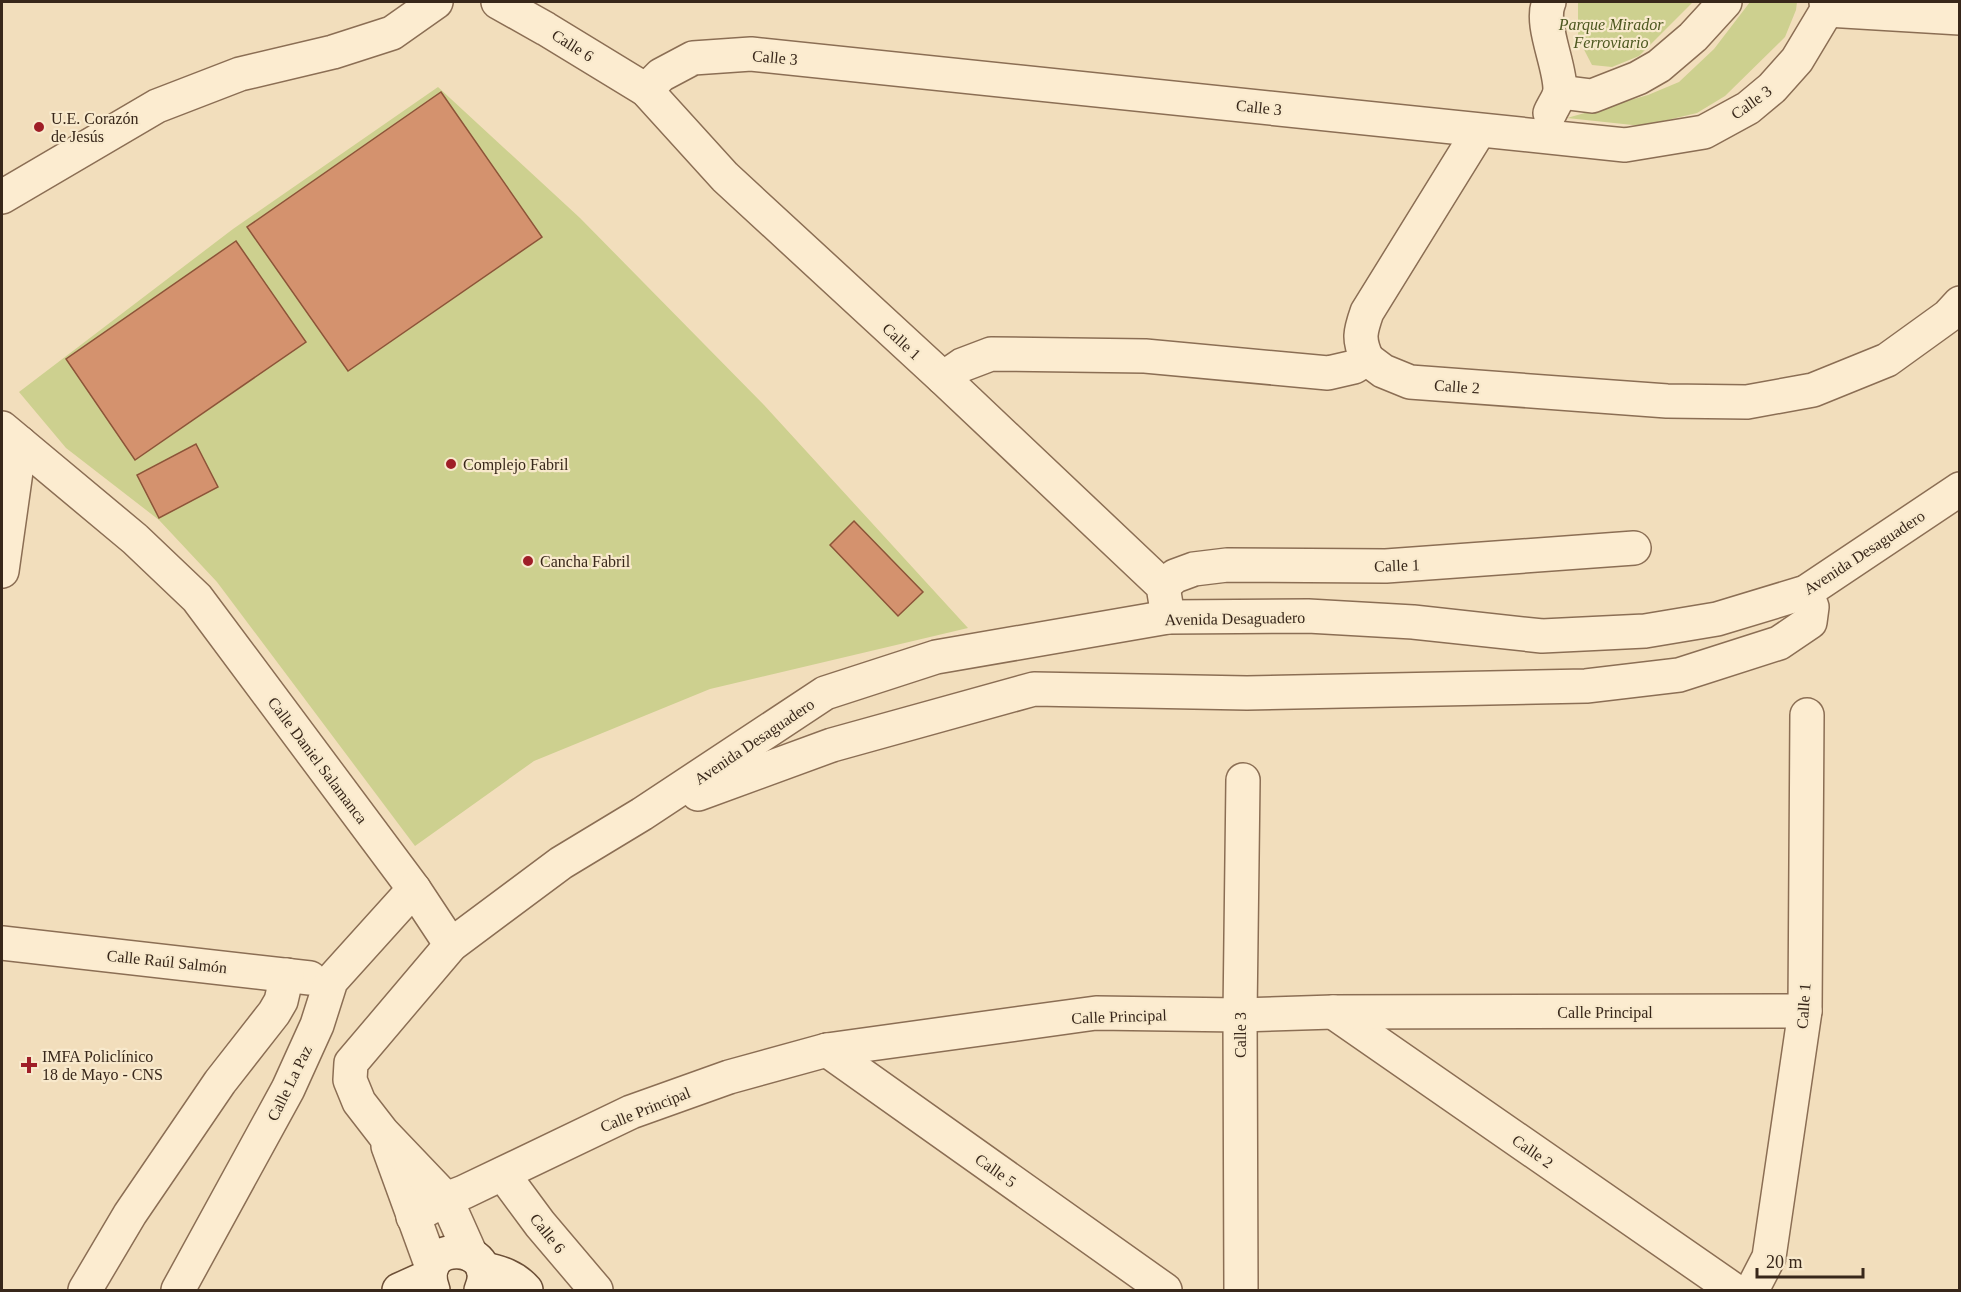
<svg xmlns="http://www.w3.org/2000/svg" width="1961" height="1292" font-family="Georgia,serif">
  <style>
    .green { fill: #cdd08f }
    .building { fill: #d4926e; stroke: #8c5438; stroke-width: 1.5 }
    .lines { fill: none; stroke-linecap: round; stroke-linejoin: round }
    .street-casing { stroke: #8b6e54; stroke-width: 36 }
    .secondary-casing { stroke: #6c4f37; stroke-width: 36 }
    .street { stroke: #fcecd0; stroke-width: 33 }
    .secondary { stroke: #fcecd0; stroke-width: 33 }
    .poi-dot { fill: #9f1e27; stroke: #f8e9cc; stroke-width: 2 }
    .labels { text-anchor: middle; stroke-width: 4.5; stroke-linejoin: round; paint-order: stroke }
    .park-label { font-size: 16px; font-style: italic; fill: #4c571f; stroke: #f8e9cc }
    .street-label { font-size: 16px; fill: #38271a; stroke: #f8e9cc }
    .poi-label { font-size: 16px; fill: #38271a; stroke: #f8e9cc; text-anchor: start }
  </style>
  <rect width="100%" height="100%" fill="#f2debc"/>
  <g class="green">
    <polygon points="1578,2 1693,2 1639,56 1612,67 1592,65 1578,38"/>
    <polygon points="1750,2 1797,2 1796,10 1785,37 1725,96 1697,113 1642,126 1567,118 1648,95 1679,82 1714,49"/>
    <polygon points="438,87 580,218 764,405 968,628 710,689 534,761 415,846 217,582 159,520 66,448 19,392 233,229"/>
  </g>
  <g class="building">
    <polygon points="441,92 542,237 348,371 247,227"/>
    <polygon points="236,241 306,342 135,460 66,359"/>
    <polygon points="196,444 218,487 159,518 137,475"/>
    <polygon points="854,521 923,592 898,616 830,545"/>
  </g>
  <g class="lines">
    <g class="street-casing">
      <g id="street">
        <polyline points="498,2 546,29 646,90 725,177 943,378 1163,586 1168,617"/>
        <path d="M 1549,2 C 1539,24 1561,66 1560,91 C 1559,98 1553,106 1550,113"/>
        <polyline points="1827,10 1960,18"/>
        <polyline points="646,90 661,75 693,58 751,54 1625,145 1704,132 1748,108 1772,88 1797,60 1827,10 1826,2"/>
        <polyline points="1560,92 1592,96 1638,78 1659,66 1693,37 1725,2"/>
        <polyline points="2,197 157,106 240,74 333,52 392,33 436,2"/>
        <polyline points="1367,359 1383,371 1410,382 1667,401 1747,402 1813,390 1887,360 1948,316 1960,303"/>
        <path d="M 1367,359 C 1358,339 1360,332 1367,312 L 1479,131"/>
        <polyline points="943,378 962,365 991,354 1145,356 1328,373 1354,367 1367,359"/>
        <polyline points="2,428 135,539 197,598 414,889 451,945"/>
        <polyline points="2,571 20,443"/>
        <polyline points="1163,586 1175,576 1194,569 1227,565 1386,566 1634,548"/>
        <polyline points="698,794 832,745 1034,689 1247,693 1586,686 1679,675 1779,643 1810,622 1812,607 1806,592"/>
        <polyline points="2,943 310,978"/>
        <polyline points="1333,1012 1734,1290"/>
        <polyline points="827,1050 1165,1290"/>
        <polyline points="388,1146 432,1267"/>
        <polyline points="503,1174 540,1224 596,1290"/>
        <polyline points="413,1217 446,1199 464,1192 631,1112 729,1077 827,1050 1096,1013 1240,1015 1333,1012 1805,1011"/>
        <polyline points="471,1255 446,1199 383,1133 359,1102 350,1080 351,1063 451,945 561,863 642,814 825,693 936,657 1168,617 1308,616 1413,622 1542,636 1645,631 1717,619 1806,592 1960,489"/>
        <polyline points="85,1290 130,1214 220,1082 274,1013 281,1001 287,975"/>
        <polyline points="178,1290 288,1089 317,1025 331,981 414,889"/>
        <polyline points="1241,1290 1240,1015 1243,780"/>
        <polyline points="1752,1290 1769,1257 1805,1011 1807,715"/>
      </g>
    </g>
    <g class="secondary-casing">
      <g id="secondary">
        <path d="M 483,1269 C 500,1272 515,1277 526,1290"/>
        <polyline points="399,1290 430,1276"/>
        <path d="M 433,1290 C 413,1237 502,1241 481,1290"/>
      </g>
    </g>
    <use href="#street" class="street"/>
    <use href="#secondary" class="secondary"/>
  </g>
  <g class="poi-dot">
    <circle cx="39" cy="127" r="6"/>
    <circle cx="451" cy="464" r="6"/>
    <circle cx="528" cy="561" r="6"/>
    <path d="M26 1056h6v6h6v6h-6v6h-6v-6h-6v-6h6z"/>
  </g>
  <g class="labels">
    <g class="park-label">
      <text x="1611" y="30">Parque Mirador<tspan x="1611" dy="18">Ferroviario</tspan></text>
    </g>
    <g class="street-label">
      <text transform="translate(573 45) rotate(32)" y="6">Calle 6</text>
      <text transform="translate(775 57) rotate(5)" y="6">Calle 3</text>
      <text transform="translate(1751 102) rotate(-36)" y="6">Calle 3</text>
      <text transform="translate(1259 107) rotate(6)" y="6">Calle 3</text>
      <text transform="translate(902 341) rotate(43)" y="6">Calle 1</text>
      <text transform="translate(1457 386) rotate(4)" y="6">Calle 2</text>
      <text transform="translate(1864 552) rotate(-33)" y="6">Avenida Desaguadero</text>
      <text transform="translate(1397 565) rotate(-2)" y="6">Calle 1</text>
      <text transform="translate(1235 618) rotate(-1)" y="6">Avenida Desaguadero</text>
      <text transform="translate(754 741) rotate(-34)" y="6">Avenida Desaguadero</text>
      <text transform="translate(318 760) rotate(53)" y="6">Calle Daniel Salamanca</text>
      <text transform="translate(167 961) rotate(6)" y="6">Calle Raúl Salmón</text>
      <text transform="translate(1803 1006) rotate(-86)" y="6">Calle 1</text>
      <text x="1605" y="1018">Calle Principal</text>
      <text transform="translate(1119 1016) rotate(-2)" y="6">Calle Principal</text>
      <text transform="translate(1240 1035) rotate(-90)" y="6">Calle 3</text>
      <text transform="translate(289 1083) rotate(-64)" y="6">Calle La Paz</text>
      <text transform="translate(645 1109) rotate(-22)" y="6">Calle Principal</text>
      <text transform="translate(1533 1151) rotate(35)" y="6">Calle 2</text>
      <text transform="translate(996 1170) rotate(35)" y="6">Calle 5</text>
      <text transform="translate(548 1233) rotate(51)" y="6">Calle 6</text>
    </g>
    <g class="poi-label">
      <text x="51" y="124">U.E. Corazón<tspan x="51" dy="18">de Jesús</tspan></text>
      <text x="463" y="470">Complejo Fabril</text>
      <text x="540" y="567">Cancha Fabril</text>
      <text x="42" y="1062">IMFA Policlínico<tspan x="42" dy="18">18 de Mayo - CNS</tspan></text>
    </g>
  </g>
  <rect width="1961" height="1292" fill="none" stroke="#38271a" stroke-width="6"/>
  <path d="M1757 1268v9h106v-9" fill="none" stroke="#38271a" stroke-width="3"/>
  <text x="1766" y="1268" font-size="18" fill="#38271a" stroke="#f8e9cc" stroke-width="4.5" paint-order="stroke">20 m</text>
</svg>
